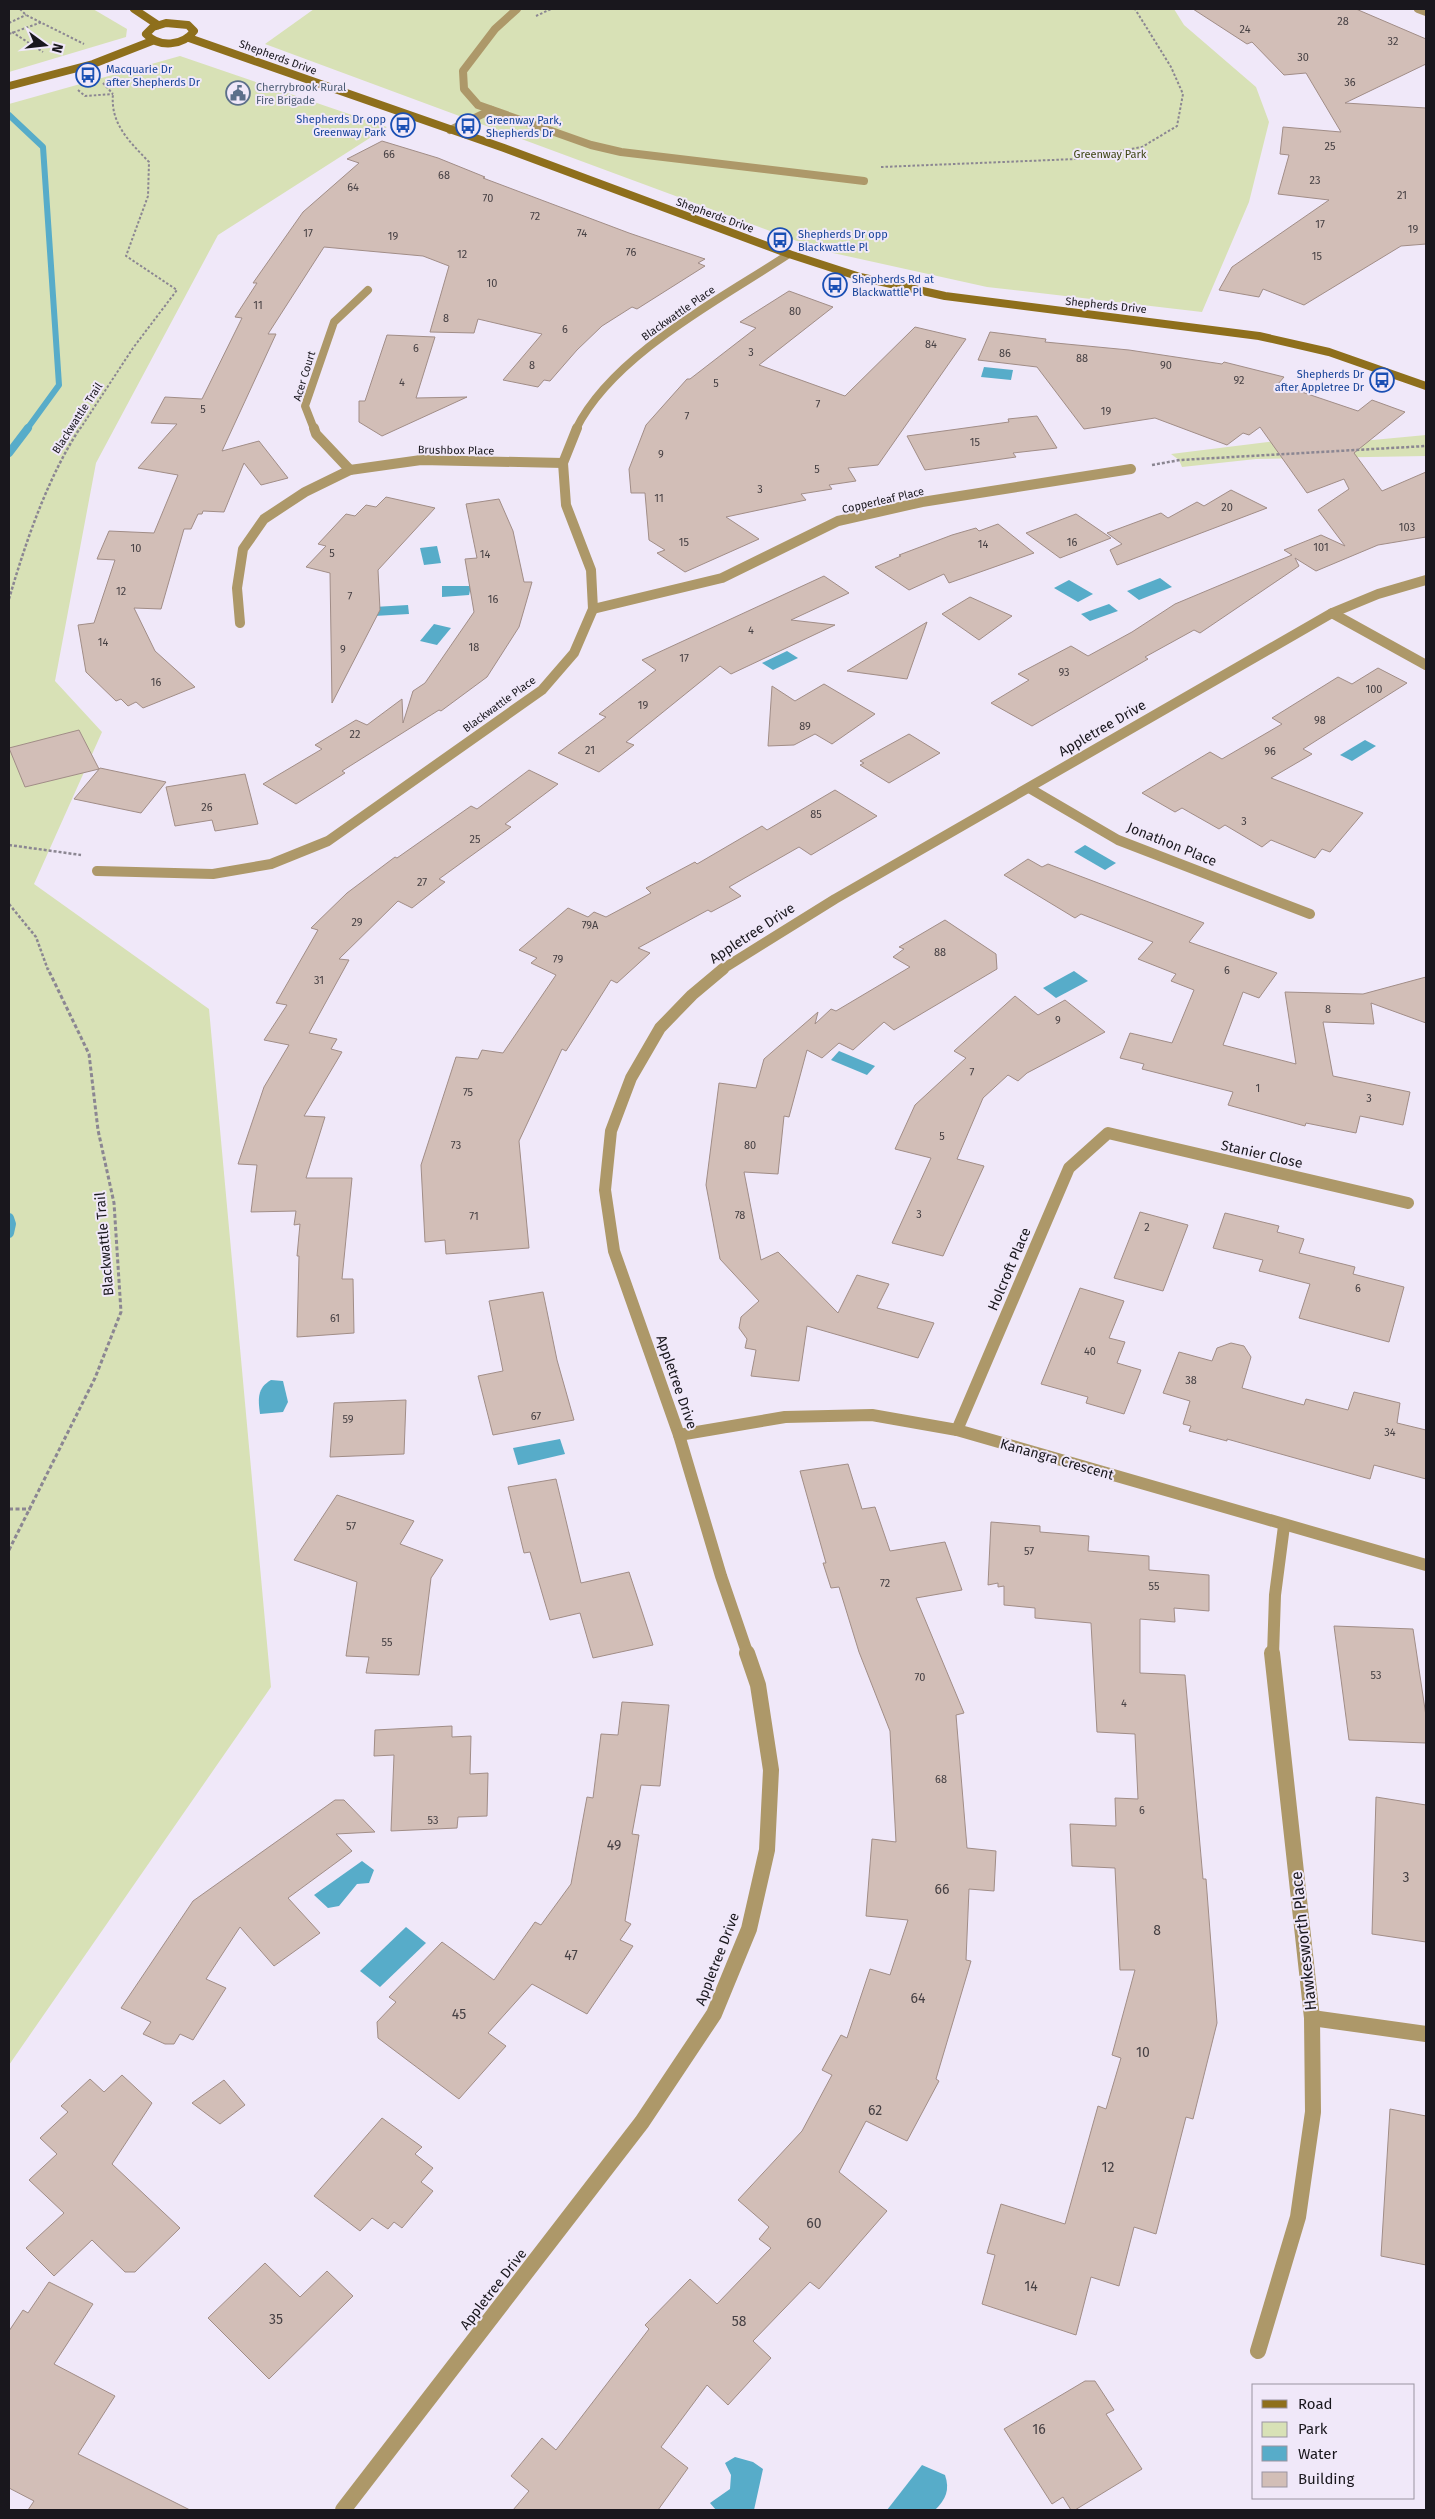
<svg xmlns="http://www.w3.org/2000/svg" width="1435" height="2519" font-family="'Fira Sans',sans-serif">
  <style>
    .green { fill: #d8e1b6 }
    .water { fill: #57acc9 }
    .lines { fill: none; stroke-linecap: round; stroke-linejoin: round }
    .stream-far2 { stroke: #57acc9; stroke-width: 6 }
    .stream-far1 { stroke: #57acc9; stroke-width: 8 }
    .stream { stroke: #57acc9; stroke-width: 10 }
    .building { fill: #d2beb7; stroke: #a18d87 }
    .path-far2 { stroke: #8b8692; stroke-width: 2; stroke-dasharray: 2.5 2; stroke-linecap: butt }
    .path-far1 { stroke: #8b8692; stroke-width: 2.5; stroke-dasharray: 3 2; stroke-linecap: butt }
    .path { stroke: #8b8692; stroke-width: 3; stroke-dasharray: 4 2.5; stroke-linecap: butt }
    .lane { stroke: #ad9869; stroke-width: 8 }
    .street-far3 { stroke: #ad9869; stroke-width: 8 }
    .street-far2 { stroke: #ad9869; stroke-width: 10 }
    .street-far1 { stroke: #ad9869; stroke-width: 12 }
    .street { stroke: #ad9869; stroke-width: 16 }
    .secondary { stroke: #8e6f1c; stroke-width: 8 }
    .labels { text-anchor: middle; stroke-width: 4; stroke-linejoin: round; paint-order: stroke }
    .number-label { font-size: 11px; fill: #474144 }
    .far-street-label { font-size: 11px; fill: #19171d; stroke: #f0e8f9 }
    .far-transit-label { font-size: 11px; fill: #164399; stroke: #f0e8f9; text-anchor: start }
    .far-service-label { font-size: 11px; fill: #4e5e75; stroke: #f0e8f9; text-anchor: start }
    .far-park-label { font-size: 11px; fill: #3d4411; stroke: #f0e8f9 }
    .street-label { font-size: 14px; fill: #19171d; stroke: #f0e8f9 }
    .near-number-label { font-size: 14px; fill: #474144 }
    .near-street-label { font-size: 16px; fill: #19171d; stroke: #f0e8f9 }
  </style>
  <rect width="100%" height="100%" fill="#f0e8f9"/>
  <g class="green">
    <polygon points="9,9 93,9 127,29 126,37 9,72"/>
    <polygon points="314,9 1174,9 1184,25 1256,87 1269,122 1249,202 1202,312 987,287 824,251 265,44"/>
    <polygon points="180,56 387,127 218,235 96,463 55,681 102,732 34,884 209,1009 271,1687 9,2065 9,104"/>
    <polygon points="1426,435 1426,456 1256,459 1182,467 1179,460 1171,454 1275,441 1362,441"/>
  </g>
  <g class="water">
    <polygon points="984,367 1013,370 1011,380 981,377"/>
    <polygon points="437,546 441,563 424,565 420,548"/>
    <polygon points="1160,578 1172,587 1139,600 1127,591"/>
    <polygon points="1069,580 1093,594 1078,602 1054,588"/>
    <polygon points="442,586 471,586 469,595 442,597"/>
    <polygon points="1109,604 1118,611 1090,621 1081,614"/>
    <polygon points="408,605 409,614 374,616 374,607"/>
    <polygon points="434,624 451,628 437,645 420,641"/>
    <polygon points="787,651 798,658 773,670 762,663"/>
    <polygon points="1365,740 1376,746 1352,761 1340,755"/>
    <polygon points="1085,845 1116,863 1105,870 1074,852"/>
    <polygon points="1074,971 1088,981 1056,998 1043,988"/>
    <polygon points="839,1051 875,1066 867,1075 831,1060"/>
    <path d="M 271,1380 L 283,1381 L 288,1402 L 283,1412 L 260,1414 C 258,1399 257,1388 271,1380 Z"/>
    <polygon points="560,1439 565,1454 518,1465 513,1448"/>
    <polygon points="362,1861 374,1870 369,1883 357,1884 339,1906 328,1908 314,1895"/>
    <polygon points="406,1927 426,1943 380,1987 360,1971"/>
    <polygon points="735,2457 753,2462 763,2469 754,2510 716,2510 710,2503 730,2489 731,2475 725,2463"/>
    <path d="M 922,2465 L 945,2475 C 950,2490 946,2499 935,2510 L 887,2510 Z"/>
  </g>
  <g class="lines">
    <polyline class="stream-far2" points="9,115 43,147 59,385 27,429"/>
    <polyline class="stream-far1" points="9,453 28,428"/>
    <polyline class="stream" points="9,1218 11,1224 9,1233"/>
  </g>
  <g class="building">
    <polygon points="1193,9 1356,9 1426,39 1426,64 1345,103 1426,108 1426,244 1401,246 1304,305 1263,289 1259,297 1219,290 1232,267 1329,200 1278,194 1289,155 1280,154 1283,127 1341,132 1306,73 1284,75 1252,42 1247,44"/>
    <polygon points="382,141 438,158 485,177 483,178 629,233 705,259 698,263 705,266 637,309 632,307 602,326 577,350 550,381 544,380 538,387 503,380 542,334 478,319 474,333 430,332 449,266 423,256 324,247 268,334 276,334 222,451 259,441 288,478 261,485 244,463 224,512 203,511 202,514 198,514 191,529 184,529 161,609 134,608 155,651 195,687 143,708 136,702 128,706 121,699 116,701 86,672 78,625 94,623 115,560 97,559 109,531 154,533 178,475 138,468 177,424 151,423 165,397 202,399 242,318 235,317 257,283 253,283 303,212 359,163 347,159"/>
    <polygon points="789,291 833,307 759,365 845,396 915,327 966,339 878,465 848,468 856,481 829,485 832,489 801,494 806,500 726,517 759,539 685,572 657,553 665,550 649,540 645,493 631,493 629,469 646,425 670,398 687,379 690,379 756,328 740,322"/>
    <polygon points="990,332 1046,339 1045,342 1129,350 1222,364 1224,362 1284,377 1278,384 1358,411 1372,400 1405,412 1354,453 1382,491 1426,472 1426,537 1378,545 1316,571 1295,558 1299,566 1200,633 1194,630 1145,657 1148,659 1032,726 991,703 1029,680 1018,674 1071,646 1088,656 1132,632 1175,604 1292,555 1284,550 1321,535 1345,546 1318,510 1349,489 1344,479 1307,493 1260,427 1249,435 1243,433 1227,445 1155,418 1084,429 1037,367 978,360"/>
    <polygon points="387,335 435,337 416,398 467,397 382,436 359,422 359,401 365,401"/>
    <polygon points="1037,416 1057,448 1013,453 1016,457 925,470 907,436 1009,422 1008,419"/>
    <polygon points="1231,490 1267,508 1117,565 1110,550 1122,544 1107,533 1161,513 1168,518 1197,502 1204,506"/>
    <polygon points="386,497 435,508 378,570 380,610 332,703 330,573 306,567 326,546 318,544 346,514 355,516 366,505 376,507"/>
    <polygon points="499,499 513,531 524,582 532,582 519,627 487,677 441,711 439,710 342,771 345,773 296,804 263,784 322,749 315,745 356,720 367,725 402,699 403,723 413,691 425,683 474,612 465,559 477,558 466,504"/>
    <polygon points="1076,514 1111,538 1060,558 1026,533"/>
    <polygon points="998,524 1034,553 949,583 944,574 909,590 875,567 901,556 899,555 952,535 976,528 979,531"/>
    <polygon points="824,576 849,593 791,620 835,625 731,674 720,666 626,742 634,745 599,772 558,753 606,717 599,714 656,670 642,660"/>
    <polygon points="970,597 1012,616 979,640 942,614"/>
    <polygon points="927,622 907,679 847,671"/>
    <polygon points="1378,668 1407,683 1303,749 1312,754 1271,778 1363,813 1330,852 1322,849 1315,858 1271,840 1262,847 1225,825 1219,829 1182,808 1175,812 1142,793 1210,752 1222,759 1282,724 1272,718 1338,677 1352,684"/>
    <polygon points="824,684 875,714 832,744 815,734 794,745 768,746 772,686 795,701"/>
    <polygon points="79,730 99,769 25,787 9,748"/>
    <polygon points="909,734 940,753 889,783 860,765 864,763 860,761"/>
    <polygon points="100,768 166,782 141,813 74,799"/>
    <polygon points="529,770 558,784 505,824 511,827 439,879 445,882 412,908 398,901 339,959 349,960 309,1033 337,1039 331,1049 342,1052 304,1116 325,1117 306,1178 352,1178 342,1279 353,1279 354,1333 297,1337 299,1256 297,1256 300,1224 294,1225 296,1211 251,1212 257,1165 238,1164 264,1087 289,1045 264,1040 287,1005 276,1003 318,930 311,928 347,893 395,857 397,858 471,806 477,809"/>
    <polygon points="245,774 258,824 215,831 212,820 175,826 166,787"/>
    <polygon points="835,790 877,816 811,855 799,847 729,887 741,896 711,912 708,910 638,948 650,953 617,983 611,980 566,1051 562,1049 519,1141 529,1248 446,1254 445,1240 425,1242 421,1165 456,1057 478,1059 482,1050 503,1053 556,975 531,963 537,958 519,950 568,908 588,917 594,912 606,917 651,893 646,888 695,862 697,864 762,826 767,830"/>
    <polygon points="1028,859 1042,867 1048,864 1204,923 1189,942 1277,973 1259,998 1243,992 1223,1045 1296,1064 1285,992 1363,994 1426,977 1426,1023 1371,1003 1374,1024 1323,1022 1333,1076 1410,1092 1403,1125 1360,1116 1356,1133 1306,1123 1305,1126 1228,1105 1233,1092 1142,1069 1144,1064 1120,1058 1130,1033 1172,1043 1194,990 1171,981 1176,974 1138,959 1153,942 1081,914 1075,918 1004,875"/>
    <polygon points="945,920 996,954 997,969 894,1030 884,1022 853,1050 839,1043 822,1058 807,1050 789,1117 784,1116 778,1174 744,1172 761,1260 778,1252 838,1313 857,1275 889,1284 877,1308 934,1323 918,1358 807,1326 799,1381 751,1376 756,1350 745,1348 747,1339 739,1328 741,1317 759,1301 720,1259 706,1185 719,1083 756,1088 764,1059 818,1012 815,1024 831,1009 836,1011 910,967 893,957 904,949 899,947"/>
    <polygon points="1015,996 1038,1015 1065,1000 1105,1032 1027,1073 1018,1081 1008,1075 983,1098 957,1159 984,1166 943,1256 892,1243 931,1158 895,1149 915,1105 966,1058 954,1051"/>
    <polygon points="1140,1212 1188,1225 1163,1291 1114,1278"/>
    <polygon points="1225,1213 1279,1226 1277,1232 1304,1239 1299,1253 1355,1267 1353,1274 1404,1287 1389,1342 1299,1318 1310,1284 1259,1271 1263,1260 1213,1248"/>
    <polygon points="1080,1288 1124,1301 1109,1338 1125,1342 1117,1363 1141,1370 1124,1414 1086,1403 1088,1397 1041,1384"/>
    <polygon points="543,1292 557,1360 574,1420 493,1435 478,1376 503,1371 489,1301"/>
    <polygon points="1231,1343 1244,1346 1251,1357 1242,1388 1304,1405 1306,1399 1348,1410 1354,1392 1400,1403 1397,1423 1426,1430 1426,1479 1374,1465 1370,1479 1227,1439 1227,1441 1189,1431 1191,1426 1183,1424 1190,1401 1163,1393 1179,1352 1212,1361 1217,1348"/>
    <polygon points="406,1400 404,1454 330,1457 334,1403"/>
    <polygon points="848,1464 862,1509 875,1507 890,1551 945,1542 962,1590 916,1598 964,1713 956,1715 967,1848 996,1851 994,1891 969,1889 966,1960 971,1961 936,2079 939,2081 907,2141 866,2121 839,2172 887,2211 819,2289 810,2282 753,2341 771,2358 728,2405 707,2385 661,2447 688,2468 658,2510 513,2510 529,2491 511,2476 542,2438 556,2450 649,2329 645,2325 690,2279 717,2304 771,2248 759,2239 769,2227 738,2200 802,2131 832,2075 822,2070 841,2035 847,2038 870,1969 890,1975 908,1920 866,1916 872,1839 896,1842 890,1731 859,1652 839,1587 831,1588 823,1563 826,1563 800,1471"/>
    <polygon points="556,1479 581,1583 629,1572 653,1645 593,1658 580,1613 550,1620 530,1552 524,1553 508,1487"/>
    <polygon points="337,1495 414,1521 400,1544 443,1560 431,1578 419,1675 366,1673 369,1657 346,1656 357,1582 294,1560"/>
    <polygon points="991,1522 1040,1526 1040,1532 1089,1536 1088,1551 1149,1556 1149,1570 1209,1575 1209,1611 1174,1608 1175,1622 1140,1619 1140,1673 1185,1675 1203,1879 1206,1879 1217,2023 1193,2119 1186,2117 1156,2234 1134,2227 1119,2286 1091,2277 1076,2335 982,2304 995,2255 987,2253 1001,2204 1065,2224 1098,2106 1106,2109 1121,2058 1112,2055 1135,1970 1120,1970 1115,1868 1072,1866 1070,1824 1116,1826 1115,1798 1138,1799 1135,1734 1097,1732 1091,1623 1035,1618 1035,1608 1004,1605 1004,1586 998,1587 998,1583 988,1585"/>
    <polygon points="1334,1626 1413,1629 1426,1716 1426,1743 1349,1740"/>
    <polygon points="622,1702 669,1705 660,1786 641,1785 632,1834 639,1835 625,1921 631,1924 620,1940 633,1946 587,2014 532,1984 488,2033 506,2046 459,2099 378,2038 377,2022 396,2002 389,1997 442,1942 494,1980 535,1922 541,1925 571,1884 587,1797 593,1798 601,1734 618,1735"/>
    <polygon points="452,1726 452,1737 471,1736 470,1774 488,1773 487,1816 458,1817 457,1828 391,1831 394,1755 374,1756 375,1730"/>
    <polygon points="1376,1797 1426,1805 1426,1942 1372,1934"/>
    <polygon points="335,1800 344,1800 375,1832 336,1834 352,1851 288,1898 320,1933 274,1966 240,1927 206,1979 226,1988 193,2040 180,2034 174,2044 165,2044 143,2034 151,2022 121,2008 193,1901"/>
    <polygon points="122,2075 152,2103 112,2164 180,2228 135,2272 125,2272 92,2240 54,2276 26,2248 64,2213 29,2180 57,2154 40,2138 68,2112 61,2106 90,2079 104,2092"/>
    <polygon points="224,2080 245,2105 220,2124 192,2103"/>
    <polygon points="1390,2109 1426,2116 1426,2265 1381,2256"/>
    <polygon points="382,2118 422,2147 415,2154 433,2168 421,2182 433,2191 402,2228 394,2222 388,2229 372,2218 360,2231 314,2196"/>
    <polygon points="265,2263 300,2297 327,2271 353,2296 269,2379 208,2318"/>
    <polygon points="49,2282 93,2304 54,2364 115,2396 78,2454 190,2510 28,2510 34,2501 9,2488 9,2331 23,2310 28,2313"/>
    <polygon points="1085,2381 1095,2381 1114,2410 1106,2414 1142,2469 1075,2510 1071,2510 1063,2497 1052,2504 1004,2429"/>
  </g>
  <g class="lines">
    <g class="path-far2">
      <polyline points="20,9 26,15 84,44"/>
      <polyline points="536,16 551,9"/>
      <polyline points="9,23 26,15"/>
      <polyline points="12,32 43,52"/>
      <polyline points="9,34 42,22"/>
      <polyline points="103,83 113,94"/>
      <polyline points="78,90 85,96 113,94"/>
      <polyline points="881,167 1076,159 1142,147 1177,126 1183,94 1171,67 1135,9"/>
      <path d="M 80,429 L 133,348 L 177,290 L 126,256 L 148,196 L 149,162 C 130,142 110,124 113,94"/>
    </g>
    <g class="path-far1">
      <polyline points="1152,465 1180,460 1426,446"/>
      <path d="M 9,599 C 26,541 47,479 80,428"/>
      <polyline points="9,845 81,855"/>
      <polyline points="9,904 36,937 48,970"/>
    </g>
    <g class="path">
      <polyline points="9,1509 31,1509"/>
      <polyline points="9,1550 95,1378 121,1312 114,1203 98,1130 89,1054 48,969"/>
    </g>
    <g class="lane">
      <polyline points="517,9 495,29 463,71 464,89 478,105 591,145 621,152 864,181"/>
      <polyline points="450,130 491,110"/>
    </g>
    <g class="street-far3">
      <polyline points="1418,9 1426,12"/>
      <polyline points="314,429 305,406 334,322 368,290"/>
      <path d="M 576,429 C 613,354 721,299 789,254"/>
    </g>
    <g class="street-far2">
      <polyline points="314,428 316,434 350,470"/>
      <polyline points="593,609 722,578 838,521 922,502 1131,469"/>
      <polyline points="1332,613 1426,665"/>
      <polyline points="240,623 237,588 243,549 264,519 305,492 350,470 421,460 563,463"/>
      <polyline points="1029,788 1118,840 1310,914"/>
      <polyline points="97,871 213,874 271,864 328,841 542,690 574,653 593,609 591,570 566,505 563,463 577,428"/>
      <polyline points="721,970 835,899 1332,613 1378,594 1426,580"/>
    </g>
    <g class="street-far1">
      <polyline points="723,969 692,995 660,1028 631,1078 611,1131 605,1190 614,1251 679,1435 721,1576 748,1655"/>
      <polyline points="957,1430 1069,1168 1108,1133 1408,1203"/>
      <polyline points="679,1435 785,1417 872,1415 957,1430 1426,1565"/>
      <polyline points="1273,1655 1275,1595 1284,1526"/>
    </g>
    <g class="street">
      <polyline points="1312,2018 1426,2034"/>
      <polyline points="1258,2351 1298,2217 1313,2112 1312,2018 1272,1653"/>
      <polyline points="343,2510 642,2122 714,2014 749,1929 767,1850 771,1770 758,1685 747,1653"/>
    </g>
    <g class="secondary">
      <polyline points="134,9 158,25"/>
      <path d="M 166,23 L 188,25 L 194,31 C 183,46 159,48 146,34 L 153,27 Z"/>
      <polyline points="189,38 504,148 789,254 860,277 945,296 1259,336 1329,352 1426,386"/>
      <polyline points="9,86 93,64 152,41"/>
    </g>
  </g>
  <defs>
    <g id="bus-ring" transform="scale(1.25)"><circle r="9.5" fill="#f0e8f9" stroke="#1a4fb4" stroke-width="1.5"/><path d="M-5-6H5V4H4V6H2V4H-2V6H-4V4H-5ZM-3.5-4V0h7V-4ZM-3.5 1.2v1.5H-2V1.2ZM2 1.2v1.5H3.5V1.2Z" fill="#1a4fb4"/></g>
    <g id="civic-ring" transform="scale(1.25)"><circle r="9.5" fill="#f0e8f9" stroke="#5c6f8a" stroke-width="1.5"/><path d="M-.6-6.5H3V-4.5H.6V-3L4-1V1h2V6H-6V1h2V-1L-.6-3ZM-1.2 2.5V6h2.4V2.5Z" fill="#5c6f8a"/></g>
  </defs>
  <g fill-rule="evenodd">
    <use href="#bus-ring" x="88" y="75"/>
    <use href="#civic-ring" x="238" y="93"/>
    <use href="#bus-ring" x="403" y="125"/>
    <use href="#bus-ring" x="468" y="126"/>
    <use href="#bus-ring" x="780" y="240"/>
    <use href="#bus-ring" x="835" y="285"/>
    <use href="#bus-ring" x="1382" y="380"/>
  </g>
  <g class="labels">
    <g class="number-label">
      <text x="1343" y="25">28</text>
      <text x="1245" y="33">24</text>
      <text x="1393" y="45">32</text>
      <text x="1303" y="61">30</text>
      <text x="1350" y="86">36</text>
      <text x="1330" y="150">25</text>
      <text x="389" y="158">66</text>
      <text x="444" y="179">68</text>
      <text x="1315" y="184">23</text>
      <text x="353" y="191">64</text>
      <text x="1402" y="199">21</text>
      <text x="488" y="202">70</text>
      <text x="535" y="220">72</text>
      <text x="1320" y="228">17</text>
      <text x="1413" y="233">19</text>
      <text x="308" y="237">17</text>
      <text x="582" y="237">74</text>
      <text x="393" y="240">19</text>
      <text x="631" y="256">76</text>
      <text x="462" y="258">12</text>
      <text x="1317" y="260">15</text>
      <text x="492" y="287">10</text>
      <text x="258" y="309">11</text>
      <text x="795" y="315">80</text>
      <text x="446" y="322">8</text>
      <text x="565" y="333">6</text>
      <text x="931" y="348">84</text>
      <text x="416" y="352">6</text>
      <text x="751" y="356">3</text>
      <text x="1005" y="357">86</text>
      <text x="1082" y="362">88</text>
      <text x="532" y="369">8</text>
      <text x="1166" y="369">90</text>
      <text x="1239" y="384">92</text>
      <text x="402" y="386">4</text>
      <text x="716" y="387">5</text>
      <text x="818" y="408">7</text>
      <text x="203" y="413">5</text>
      <text x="1106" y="415">19</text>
      <text x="687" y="420">7</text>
      <text x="975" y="446">15</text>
      <text x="661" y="458">9</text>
      <text x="817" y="473">5</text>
      <text x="760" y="493">3</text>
      <text x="659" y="502">11</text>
      <text x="1227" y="511">20</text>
      <text x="1407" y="531">103</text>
      <text x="684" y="546">15</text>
      <text x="1072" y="546">16</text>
      <text x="983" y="548">14</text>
      <text x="1321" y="551">101</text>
      <text x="136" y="552">10</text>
      <text x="332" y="557">5</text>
      <text x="485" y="558">14</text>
      <text x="121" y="595">12</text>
      <text x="350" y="600">7</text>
      <text x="493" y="603">16</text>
      <text x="751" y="634">4</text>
      <text x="103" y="646">14</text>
      <text x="474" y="651">18</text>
      <text x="343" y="653">9</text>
      <text x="684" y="662">17</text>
      <text x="1064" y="676">93</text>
      <text x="156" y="686">16</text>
      <text x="1374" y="693">100</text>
      <text x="643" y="709">19</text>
      <text x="1320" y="724">98</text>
      <text x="805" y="730">89</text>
      <text x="355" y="738">22</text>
      <text x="590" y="754">21</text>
      <text x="1270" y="755">96</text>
      <text x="207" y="811">26</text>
      <text x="816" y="818">85</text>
      <text x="1244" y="825">3</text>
      <text x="475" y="843">25</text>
      <text x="422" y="886">27</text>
      <text x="357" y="926">29</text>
      <text x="590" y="929">79A</text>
      <text x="940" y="956">88</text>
      <text x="558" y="963">79</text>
      <text x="1227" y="974">6</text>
      <text x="319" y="984">31</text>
      <text x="1328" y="1013">8</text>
      <text x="1058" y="1024">9</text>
      <text x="972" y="1076">7</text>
      <text x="1258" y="1092">1</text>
      <text x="468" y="1096">75</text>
      <text x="1369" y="1102">3</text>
      <text x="942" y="1140">5</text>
      <text x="456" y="1149">73</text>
      <text x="750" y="1149">80</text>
      <text x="919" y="1218">3</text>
      <text x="740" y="1219">78</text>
      <text x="474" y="1220">71</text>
      <text x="1147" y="1231">2</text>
      <text x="1358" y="1292">6</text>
      <text x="335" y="1322">61</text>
      <text x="1090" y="1355">40</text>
      <text x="1191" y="1384">38</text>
      <text x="536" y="1420">67</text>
      <text x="348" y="1423">59</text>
      <text x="1390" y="1436">34</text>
      <text x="351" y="1530">57</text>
      <text x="1029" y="1555">57</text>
      <text x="885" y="1587">72</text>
      <text x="1154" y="1590">55</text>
      <text x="387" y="1646">55</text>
      <text x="1376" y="1679">53</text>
      <text x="920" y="1681">70</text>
      <text x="1124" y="1707">4</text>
      <text x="941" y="1783">68</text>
      <text x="1142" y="1814">6</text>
      <text x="433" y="1824">53</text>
    </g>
    <g class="far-street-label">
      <text transform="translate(278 57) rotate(20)" y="4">Shepherds Drive</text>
      <text transform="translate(715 215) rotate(20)" y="4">Shepherds Drive</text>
      <text transform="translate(1106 305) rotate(6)" y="4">Shepherds Drive</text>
      <text transform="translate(678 313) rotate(-35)" y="4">Blackwattle Place</text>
      <text transform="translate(304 376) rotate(-73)" y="4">Acer Court</text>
      <text transform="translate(77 418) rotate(-57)" y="4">Blackwattle Trail</text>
      <text transform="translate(456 450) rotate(1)" y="4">Brushbox Place</text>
      <text transform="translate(883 500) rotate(-13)" y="4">Copperleaf Place</text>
      <text transform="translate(499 704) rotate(-36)" y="4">Blackwattle Place</text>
    </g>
    <g class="far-transit-label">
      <text x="106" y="73">Macquarie Dr<tspan x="106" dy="13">after Shepherds Dr</tspan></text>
      <text x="386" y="123" text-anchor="end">Shepherds Dr opp<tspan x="386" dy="13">Greenway Park</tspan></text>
      <text x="486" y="124">Greenway Park,<tspan x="486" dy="13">Shepherds Dr</tspan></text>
      <text x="798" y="238">Shepherds Dr opp<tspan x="798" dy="13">Blackwattle Pl</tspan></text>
      <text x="852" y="283">Shepherds Rd at<tspan x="852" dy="13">Blackwattle Pl</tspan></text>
      <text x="1364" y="378" text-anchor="end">Shepherds Dr<tspan x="1364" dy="13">after Appletree Dr</tspan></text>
    </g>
    <g class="far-service-label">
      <text x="256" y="91">Cherrybrook Rural<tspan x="256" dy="13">Fire Brigade</tspan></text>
    </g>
    <g class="far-park-label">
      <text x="1110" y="158">Greenway Park</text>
    </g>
    <g class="street-label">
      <text transform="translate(1102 728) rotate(-30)" y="5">Appletree Drive</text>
      <text transform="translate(1172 844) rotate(22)" y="5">Jonathon Place</text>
      <text transform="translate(752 933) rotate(-33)" y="5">Appletree Drive</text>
      <text transform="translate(1262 1154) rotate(13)" y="5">Stanier Close</text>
      <text transform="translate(104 1244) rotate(-95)" y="5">Blackwattle Trail</text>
      <text transform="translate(1009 1269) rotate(-67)" y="5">Holcroft Place</text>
      <text transform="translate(677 1382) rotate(71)" y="5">Appletree Drive</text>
      <text transform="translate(1057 1459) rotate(16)" y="5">Kanangra Crescent</text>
      <text transform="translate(717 1959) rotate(-69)" y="5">Appletree Drive</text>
      <text transform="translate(493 2289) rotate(-52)" y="5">Appletree Drive</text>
    </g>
    <g class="near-number-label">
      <text x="614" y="1850">49</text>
      <text x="1406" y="1882">3</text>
      <text x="942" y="1894">66</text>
      <text x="1157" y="1935">8</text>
      <text x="571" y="1960">47</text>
      <text x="918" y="2003">64</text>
      <text x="459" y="2019">45</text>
      <text x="1143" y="2057">10</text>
      <text x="875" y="2115">62</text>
      <text x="1108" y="2172">12</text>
      <text x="814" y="2228">60</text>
      <text x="1031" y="2291">14</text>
      <text x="276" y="2324">35</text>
      <text x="739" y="2326">58</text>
      <text x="1039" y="2434">16</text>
    </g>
    <g class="near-street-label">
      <text transform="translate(1303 1941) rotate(-96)" y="6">Hawkesworth Place</text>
    </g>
  </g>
  <rect width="1435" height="2519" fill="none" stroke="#19171d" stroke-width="20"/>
  <rect x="1252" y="2384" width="162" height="115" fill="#f0e8f9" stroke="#9a94a1"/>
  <rect x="1262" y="2400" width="25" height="8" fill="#8e6f1c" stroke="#9a94a1"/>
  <text x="1298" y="2409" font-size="15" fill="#19171d">Road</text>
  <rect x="1262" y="2422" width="25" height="15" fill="#d8e1b6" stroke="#9a94a1"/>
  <text x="1298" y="2434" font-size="15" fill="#19171d">Park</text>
  <rect x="1262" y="2446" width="25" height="15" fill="#57acc9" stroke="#9a94a1"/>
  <text x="1298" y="2459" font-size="15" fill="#19171d">Water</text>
  <rect x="1262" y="2472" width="25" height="15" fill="#d2beb7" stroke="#9a94a1"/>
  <text x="1298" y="2484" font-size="15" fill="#19171d">Building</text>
  <g transform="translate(45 45) rotate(105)" stroke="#f0e8f9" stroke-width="4" paint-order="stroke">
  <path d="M0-4L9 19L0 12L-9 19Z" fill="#19171d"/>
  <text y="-8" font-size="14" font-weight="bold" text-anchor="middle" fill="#19171d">N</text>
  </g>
</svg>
